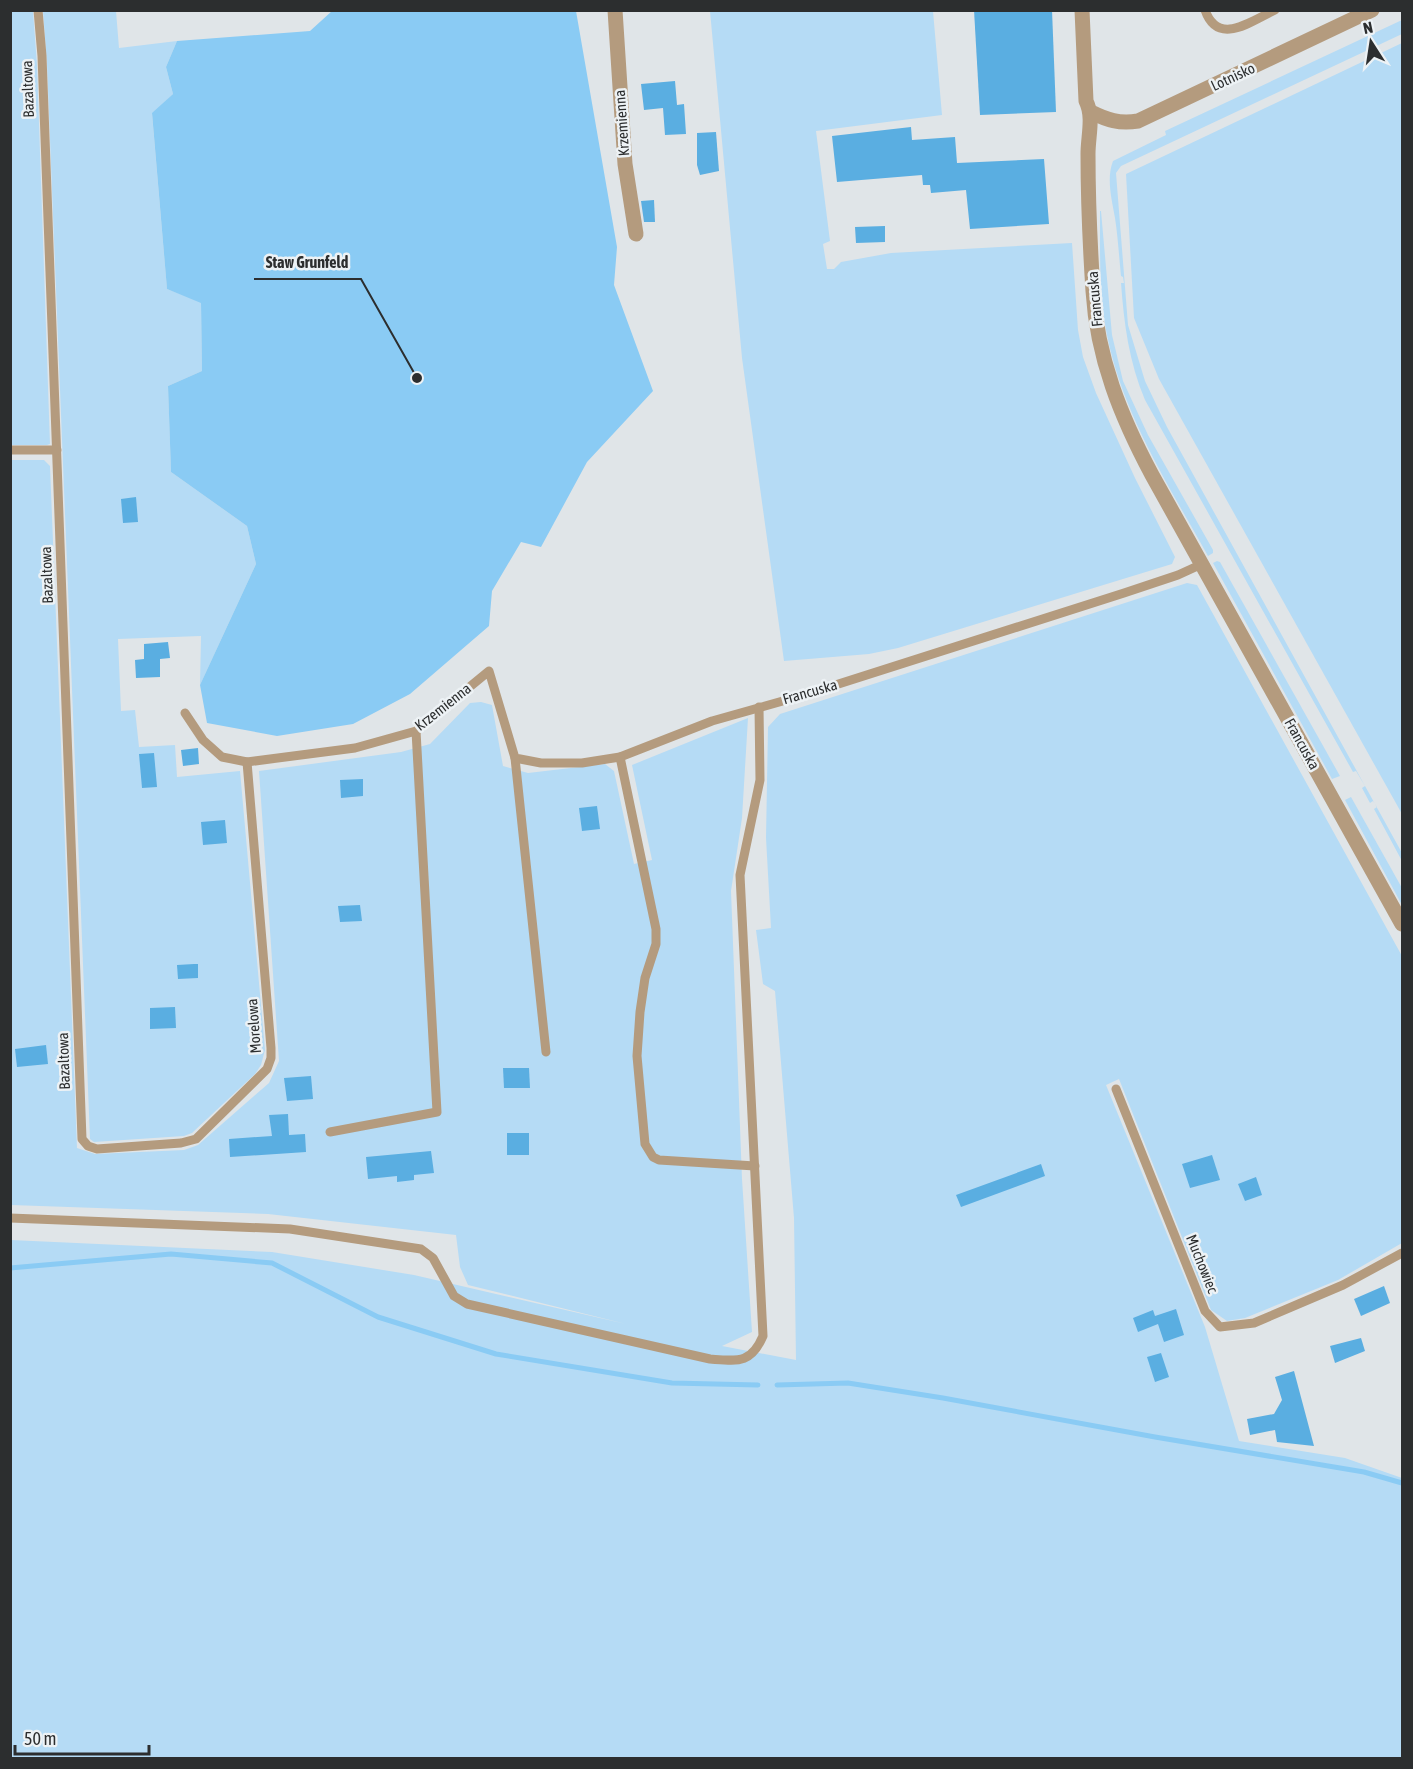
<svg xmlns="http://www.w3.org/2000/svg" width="1413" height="1769" font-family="'Asap Condensed',sans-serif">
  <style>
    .green { fill: #b5dbf5 }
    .water { fill: #8acbf4 }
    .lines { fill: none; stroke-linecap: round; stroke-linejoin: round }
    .stream { stroke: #8acbf4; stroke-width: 5 }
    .building { fill: #5aaee1 }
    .service { stroke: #b49b7e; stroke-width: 9 }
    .minor { stroke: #b49b7e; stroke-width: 15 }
    .labels { text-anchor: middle; stroke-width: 5; stroke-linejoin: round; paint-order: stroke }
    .street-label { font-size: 15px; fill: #2c2e2f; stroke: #edf2f5 }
    .leader { fill: none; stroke: #2c2e2f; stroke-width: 2 }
    .callout-dot { fill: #2c2e2f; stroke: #edf2f5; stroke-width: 2 }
    .callout-label { font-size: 16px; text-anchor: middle; font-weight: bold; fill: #2c2e2f; stroke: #edf2f5; stroke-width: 5; stroke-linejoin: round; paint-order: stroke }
  </style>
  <rect width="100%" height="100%" fill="#e0e5e8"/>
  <g class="green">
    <polygon points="11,10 33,11 37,65 50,444 47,445 11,445"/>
    <polygon points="43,11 116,11 119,48 177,41 166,67 173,94 152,114 167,289 201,302 202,371 168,386 171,472 247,526 256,564 200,685 201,636 118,639 121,711 135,710 139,747 175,745 177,777 240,771 265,1050 261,1065 255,1074 192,1133 184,1136 94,1142 90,1139 47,64"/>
    <polygon points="710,11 933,11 942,115 816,131 830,241 823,244 827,269 834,269 841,262 891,253 1072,243 1078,330 1083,357 1096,393 1135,478 1175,557 1172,564 898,648 869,654 784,661 742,358"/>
    <path d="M 1402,20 L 1402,34 L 1121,166 L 1116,173 L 1128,325 L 1145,381 L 1167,427 L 1402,853 L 1402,861 L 1374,809 L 1377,807 L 1373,801 L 1370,803 L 1362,788 L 1365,786 L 1356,771 L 1353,772 L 1145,400 C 1129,362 1124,324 1121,283 L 1124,283 L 1123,277 L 1121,276 C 1119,257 1118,237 1115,218 C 1112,200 1106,179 1113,161 L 1166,135 L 1165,131 Z"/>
    <polygon points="1402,43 1402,814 1159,379 1134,318 1126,174"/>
    <path d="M 1100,211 L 1101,211 L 1112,335 L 1123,381 L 1148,435 L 1213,550 L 1213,553 L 1208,556 C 1169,486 1123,415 1107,335 C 1099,295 1100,252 1100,211 Z"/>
    <polygon points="11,460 44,460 50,466 77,1148 95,1154 184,1150 198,1145 269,1083 279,1061 259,771 401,752 430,744 470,703 481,702 492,705 503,766 528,773 605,764 614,771 634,864 652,860 632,765 748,718 742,818 731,891 742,1179 752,1332 722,1346 796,1360 794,1218 775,991 763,984 756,930 771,928 766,838 768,727 780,714 1187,583 1197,585 1402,956 1402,1243 1338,1280 1245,1318 1227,1321 1211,1310 1119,1079 1106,1085 1205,1327 1239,1441 1345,1458 1402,1478 1402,1758 11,1758 11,1240 272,1252 414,1275 626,1324 468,1285 460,1267 456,1235 268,1214 11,1205"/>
    <polygon points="1217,561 1220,562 1340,776 1332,779 1213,563"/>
    <polygon points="1351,797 1402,888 1402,905 1345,800"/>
  </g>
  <polygon class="water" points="332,11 576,11 617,247 614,285 653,391 587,462 541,547 521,542 492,591 489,626 410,694 353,724 277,736 207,723 200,685 256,564 247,526 171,472 168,386 202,371 201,303 167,289 152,113 173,94 166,67 177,41 310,31"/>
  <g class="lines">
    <g class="stream">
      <polyline points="10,1268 171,1254 272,1263 378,1317 496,1354 672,1383 758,1385"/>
      <polyline points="777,1385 848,1383 943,1398 1155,1437 1364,1472 1402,1483"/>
    </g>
  </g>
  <g class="building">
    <polygon points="974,10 1052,10 1056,112 980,115"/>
    <polygon points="675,81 677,105 684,104 686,134 665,135 663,108 644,110 641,84"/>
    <polygon points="911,127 912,140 955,137 957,163 1044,159 1049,224 970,229 966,190 931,193 930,185 923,185 922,175 837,182 832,136"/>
    <polygon points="716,132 719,171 700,175 697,165 697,133"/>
    <polygon points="654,200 655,222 644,222 641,201"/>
    <polygon points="885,226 885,242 856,243 855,227"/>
    <polygon points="136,497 138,522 123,523 121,499"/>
    <polygon points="168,642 170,658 160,659 160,677 136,678 135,660 144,659 144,644"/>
    <polygon points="198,748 199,764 183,766 181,750"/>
    <polygon points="154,753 157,787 142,788 139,754"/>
    <polygon points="363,779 363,796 341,798 340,780"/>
    <polygon points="597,806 600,829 582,831 579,808"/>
    <polygon points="225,820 227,843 203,845 201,822"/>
    <polygon points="360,905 362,921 340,922 338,906"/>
    <polygon points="194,964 198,964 198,978 178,979 177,965"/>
    <polygon points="175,1007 176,1028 150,1029 150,1008"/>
    <polygon points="46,1045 48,1064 17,1067 15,1049"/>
    <polygon points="503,1068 529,1068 530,1088 504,1088"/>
    <polygon points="311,1076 313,1099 287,1101 284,1078"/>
    <polygon points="288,1114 289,1135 305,1134 306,1152 230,1157 229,1139 272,1136 269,1115"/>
    <rect x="507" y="1133" width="22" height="22"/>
    <polygon points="431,1151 434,1173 414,1175 414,1180 397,1182 397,1176 368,1179 366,1157"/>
    <polygon points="1212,1155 1220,1180 1190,1188 1182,1164"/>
    <polygon points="1041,1164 1045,1176 961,1207 956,1195"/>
    <polygon points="1256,1177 1262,1195 1245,1201 1238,1184"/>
    <polygon points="1384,1286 1390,1303 1361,1316 1354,1299"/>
    <polygon points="1176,1309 1184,1335 1164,1342 1158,1324 1138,1332 1133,1318 1153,1310 1155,1316"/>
    <polygon points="1361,1338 1365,1351 1335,1363 1330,1346"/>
    <polygon points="1161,1353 1169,1377 1155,1382 1147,1357"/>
    <polygon points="1294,1371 1314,1446 1277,1442 1275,1430 1250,1435 1247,1419 1274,1414 1282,1400 1275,1377"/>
  </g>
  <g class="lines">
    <g class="service">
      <polyline points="38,10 42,56 82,1139 88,1146 97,1149 181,1143 196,1139 267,1069 271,1058 271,1048 247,762"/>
      <path d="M 1205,10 C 1218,47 1251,21 1275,10"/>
      <polyline points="10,450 57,450"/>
      <polyline points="185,713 203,740 222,757 247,762 355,748 416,731 489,671 515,758 541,763 582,763 620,757 712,721 804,695 1124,593 1178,575 1202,564"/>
      <polyline points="620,757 656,929 656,944 645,978 640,1012 637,1056 645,1144 653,1157 659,1160 755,1166"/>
      <polyline points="515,758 546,1052"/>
      <polyline points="1116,1089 1205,1311 1220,1327 1254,1323 1343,1285 1402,1253"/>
      <polyline points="330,1132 437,1112 416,731"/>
      <path d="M 10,1218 L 290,1229 L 421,1249 L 433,1258 L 454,1296 L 467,1304 L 710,1359 C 738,1361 751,1364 763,1336 L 740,875 L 760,780 L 759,707"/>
    </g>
    <g class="minor">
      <polyline points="615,10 625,164 636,234"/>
      <path d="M 1082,10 L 1086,101 C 1094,117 1088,136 1088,154 C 1088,199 1090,245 1093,291 C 1097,358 1121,417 1152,475 L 1402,924"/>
      <path d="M 1091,112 C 1107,120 1119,124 1138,121 L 1372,10"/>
    </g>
  </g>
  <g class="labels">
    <g class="street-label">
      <text transform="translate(1233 77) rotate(-25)" y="5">Lotnisko</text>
      <text transform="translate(28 89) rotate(-92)" y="5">Bazaltowa</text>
      <text transform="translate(622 123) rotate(-94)" y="5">Krzemienna</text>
      <text transform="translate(1095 299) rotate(-95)" y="5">Francuska</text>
      <text transform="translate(47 575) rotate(-92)" y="5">Bazaltowa</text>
      <text transform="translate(810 692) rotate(-16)" y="5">Francuska</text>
      <text transform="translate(443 707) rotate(-38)" y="5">Krzemienna</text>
      <text transform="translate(1302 744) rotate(61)" y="5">Francuska</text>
      <text transform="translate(254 1026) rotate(-94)" y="5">Morelowa</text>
      <text transform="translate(64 1061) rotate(-92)" y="5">Bazaltowa</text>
      <text transform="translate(1202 1264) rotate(68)" y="5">Muchowiec</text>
    </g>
  </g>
  <path class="leader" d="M417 378L361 279H254"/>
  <circle class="callout-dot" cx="417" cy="378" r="6"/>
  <g class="callout-label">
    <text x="307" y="268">Staw Grunfeld</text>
  </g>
  <rect width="1413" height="1769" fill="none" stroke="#2c2e2f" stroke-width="24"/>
  <g transform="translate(1371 42) rotate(348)" stroke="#edf2f5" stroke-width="4.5" paint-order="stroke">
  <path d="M0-4.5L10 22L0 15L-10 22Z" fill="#2c2e2f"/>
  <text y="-9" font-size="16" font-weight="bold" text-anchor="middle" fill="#2c2e2f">N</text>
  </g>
  <path d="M15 1745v9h134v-9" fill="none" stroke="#2c2e2f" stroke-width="3"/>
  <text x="24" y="1745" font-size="18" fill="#2c2e2f" stroke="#edf2f5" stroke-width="4.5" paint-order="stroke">50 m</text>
</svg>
